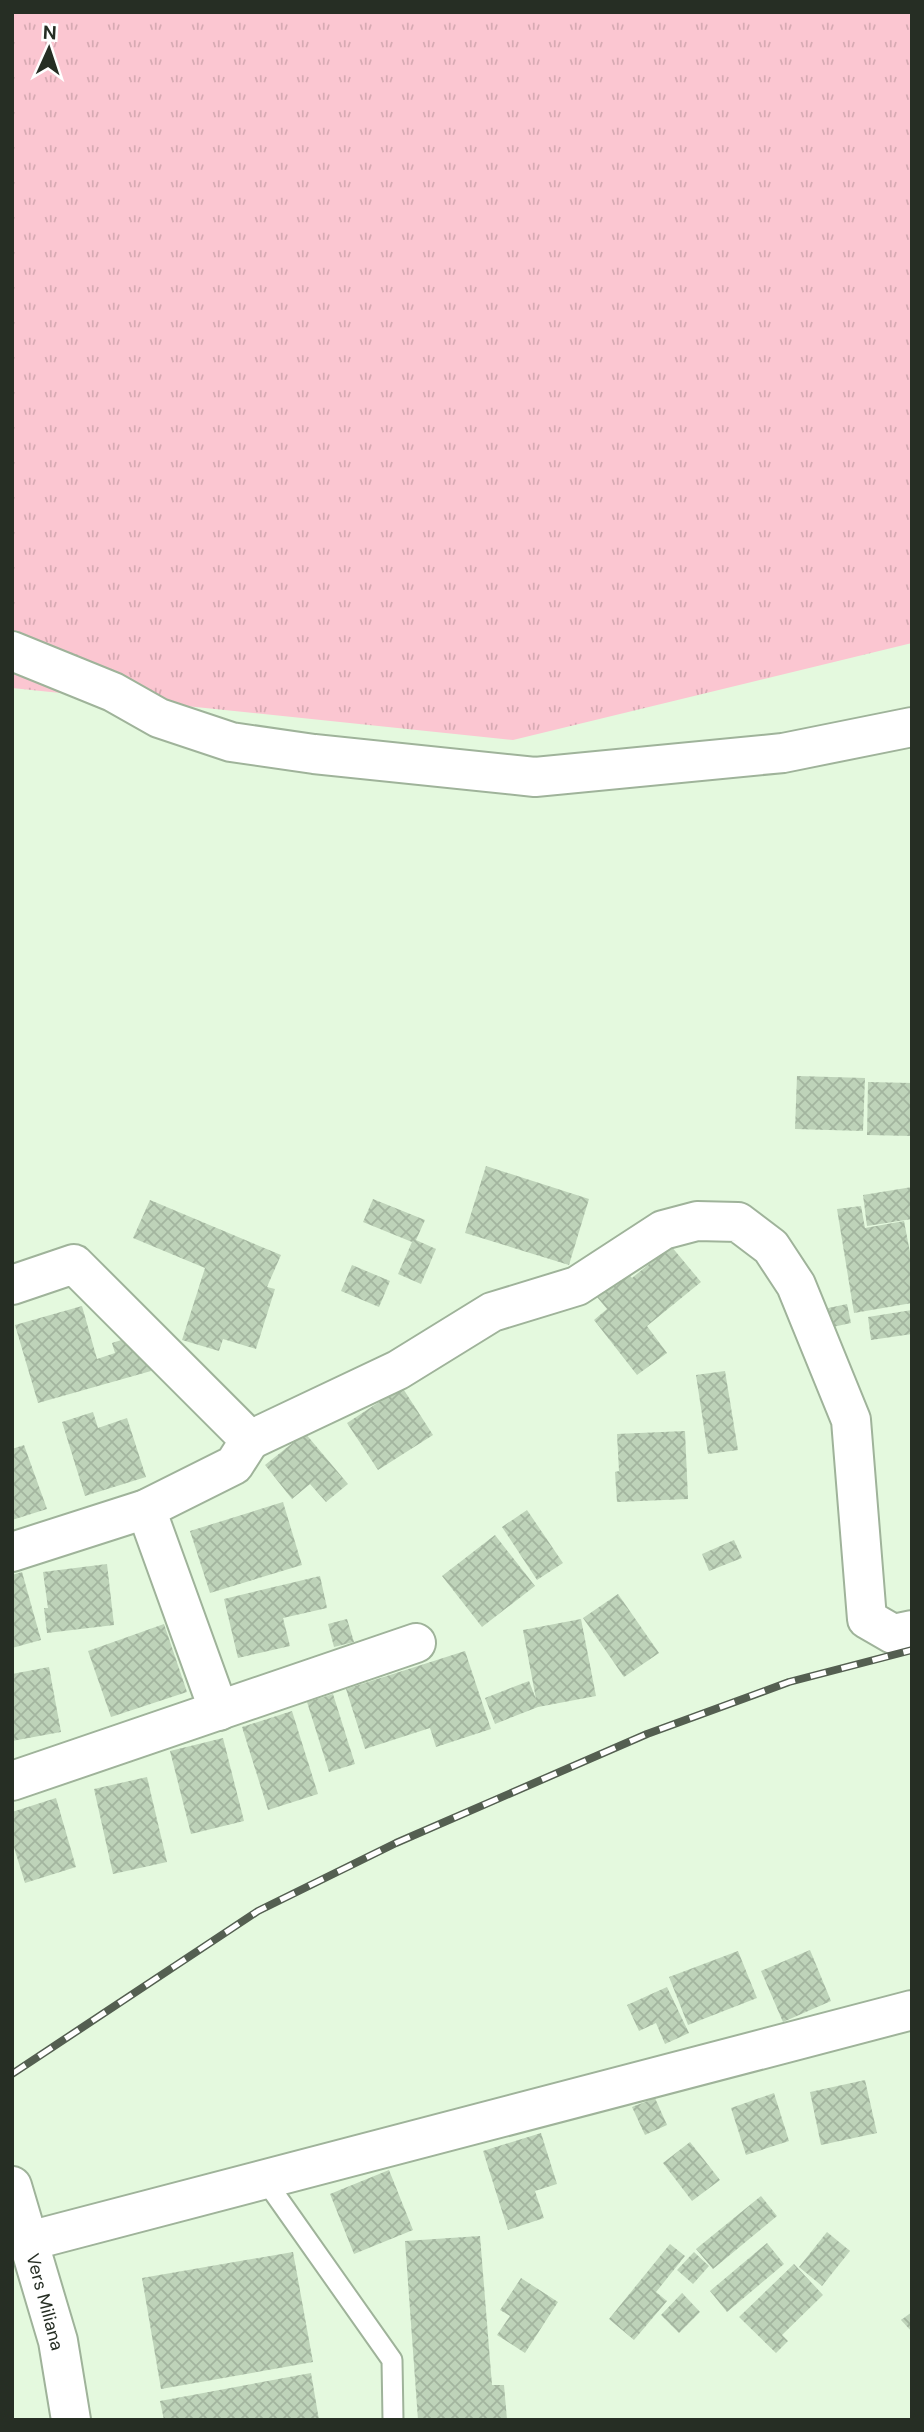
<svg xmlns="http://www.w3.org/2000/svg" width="924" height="2432" font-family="'DM Sans',sans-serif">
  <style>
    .grass { fill: url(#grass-tufts) }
    .building { fill: url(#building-cross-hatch) }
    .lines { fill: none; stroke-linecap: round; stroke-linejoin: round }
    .service-casing { stroke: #9fb39a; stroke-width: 23 }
    .minor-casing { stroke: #9fb39a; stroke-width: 42 }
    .secondary-casing { stroke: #9fb39a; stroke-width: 42 }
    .service { stroke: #fff; stroke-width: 19 }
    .minor { stroke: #fff; stroke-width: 38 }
    .secondary { stroke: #fff; stroke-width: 38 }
    .rail-casing { stroke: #545f51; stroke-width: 8 }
    .rail { stroke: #fff; stroke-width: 5; stroke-dasharray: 16; stroke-linecap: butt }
    .labels { text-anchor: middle; stroke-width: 5; stroke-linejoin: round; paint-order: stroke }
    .street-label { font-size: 18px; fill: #262e24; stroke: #fff }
  </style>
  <defs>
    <pattern id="grass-tufts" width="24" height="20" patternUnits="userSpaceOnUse" patternTransform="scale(1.75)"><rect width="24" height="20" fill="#fbc6d1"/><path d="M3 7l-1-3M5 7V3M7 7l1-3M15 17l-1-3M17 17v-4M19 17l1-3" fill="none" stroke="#d7aab3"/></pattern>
    <pattern id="building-cross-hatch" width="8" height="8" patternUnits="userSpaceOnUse" patternTransform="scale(1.75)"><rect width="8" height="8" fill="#bed3b9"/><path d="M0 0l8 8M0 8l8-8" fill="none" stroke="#a3b59f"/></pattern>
  </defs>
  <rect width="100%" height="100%" fill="#e4f9de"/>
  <polygon class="grass" points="12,12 912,12 912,643 513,740 12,688"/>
  <g class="building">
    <polygon points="797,1076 865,1078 863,1131 795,1129"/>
    <polygon points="868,1082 912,1083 912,1136 867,1135"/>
    <polygon points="486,1166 589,1199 569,1265 465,1233"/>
    <polygon points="912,1187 912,1219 867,1226 863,1195"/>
    <polygon points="373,1199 425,1220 416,1240 436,1249 421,1284 398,1274 412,1242 363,1222"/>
    <polygon points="150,1200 281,1255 267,1287 275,1289 256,1349 223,1339 219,1351 182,1340 205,1268 133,1238"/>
    <polygon points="861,1206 865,1228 904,1221 912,1263 912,1303 854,1313 837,1209"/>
    <polygon points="671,1246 701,1282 647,1326 667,1353 637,1375 594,1320 607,1309 597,1297 627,1272 632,1278"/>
    <polygon points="352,1265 390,1281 379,1307 341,1291"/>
    <polygon points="847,1304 851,1323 828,1328 824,1309"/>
    <polygon points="82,1306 97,1359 115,1353 112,1343 140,1334 151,1371 38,1403 15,1325"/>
    <polygon points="912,1310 912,1334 871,1340 868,1317"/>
    <polygon points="725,1371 738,1450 708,1454 696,1375"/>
    <polygon points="402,1387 433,1435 378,1470 347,1423"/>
    <polygon points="93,1412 98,1428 127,1418 146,1477 85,1496 62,1422"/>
    <polygon points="685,1431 688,1499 617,1502 615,1472 619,1471 617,1434"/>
    <polygon points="305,1433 348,1484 326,1502 310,1484 292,1499 265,1465"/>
    <polygon points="24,1445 47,1509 12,1520 12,1449"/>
    <polygon points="283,1502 302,1565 210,1593 190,1531"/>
    <polygon points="527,1510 563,1563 537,1580 502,1527"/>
    <polygon points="495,1535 535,1586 482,1627 442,1576"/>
    <polygon points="734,1540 742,1558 709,1571 702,1554"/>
    <polygon points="107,1564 114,1625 47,1633 44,1608 48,1608 43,1572"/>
    <polygon points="22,1572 41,1640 12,1648 12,1575"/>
    <polygon points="320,1576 327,1608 283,1618 290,1646 238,1658 224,1599"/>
    <polygon points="618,1594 659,1653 624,1677 583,1618"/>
    <polygon points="347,1619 354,1642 334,1647 328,1624"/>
    <polygon points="581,1619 596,1696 538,1707 495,1724 485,1698 529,1681 536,1699 523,1630"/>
    <polygon points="164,1624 187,1692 111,1717 88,1651"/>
    <polygon points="465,1651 491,1729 436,1747 430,1728 365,1749 346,1689"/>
    <polygon points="49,1667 61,1732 12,1741 12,1674"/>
    <polygon points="333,1694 355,1764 329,1772 307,1702"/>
    <polygon points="292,1711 318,1794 268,1810 242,1727"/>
    <polygon points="223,1738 244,1821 191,1834 170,1751"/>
    <polygon points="147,1777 167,1862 113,1874 94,1789"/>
    <polygon points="56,1798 76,1867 25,1883 12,1841 12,1812"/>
    <polygon points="810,1950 831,2001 783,2022 761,1971"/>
    <polygon points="738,1951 757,1998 688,2025 669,1977"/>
    <polygon points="667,1987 689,2033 665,2044 656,2023 639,2031 627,2005"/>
    <polygon points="865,2080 877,2133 821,2145 810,2092"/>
    <polygon points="774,2093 789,2141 746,2155 731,2108"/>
    <polygon points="655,2098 667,2125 645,2135 632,2107"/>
    <polygon points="541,2133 557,2184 535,2191 544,2218 508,2230 483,2151"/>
    <polygon points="690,2142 720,2180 692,2201 663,2163"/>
    <polygon points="389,2170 413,2230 354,2254 330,2194"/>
    <polygon points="761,2196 777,2216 713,2269 696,2249"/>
    <polygon points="827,2232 850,2251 822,2286 799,2267"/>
    <polygon points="480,2236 492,2385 504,2385 507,2420 418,2420 405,2241"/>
    <polygon points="767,2243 784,2264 727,2312 710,2291"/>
    <polygon points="670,2244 685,2256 656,2292 667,2301 634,2340 609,2319"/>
    <polygon points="293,2252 313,2362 161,2389 142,2278"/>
    <polygon points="694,2252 709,2266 693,2284 677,2270"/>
    <polygon points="794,2264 823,2295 782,2335 788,2341 776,2353 739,2317"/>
    <polygon points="521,2278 558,2302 525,2353 497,2335 510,2316 500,2310"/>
    <polygon points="682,2293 700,2312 679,2333 661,2315"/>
    <polygon points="912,2312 912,2332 901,2320"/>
    <polygon points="311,2373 319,2420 164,2420 160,2401"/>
  </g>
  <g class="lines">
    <g class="service-casing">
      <polyline id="service" points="265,2180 392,2360 393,2420"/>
    </g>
    <g class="minor-casing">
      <g id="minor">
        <polyline points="12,651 113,692 159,718 231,742 314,754 535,777 783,753 912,727"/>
        <polyline points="12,1285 74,1264 250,1440 234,1465 146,1509 12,1552"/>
        <polyline points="250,1440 398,1370 492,1312 577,1286 663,1230 697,1221 738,1222 771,1247 796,1285 851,1420 867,1619 893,1634 912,1630"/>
        <polyline points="146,1509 219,1711"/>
        <polyline points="12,1781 416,1643"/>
        <polyline points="29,2241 912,2010"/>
      </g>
    </g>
    <g class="secondary-casing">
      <polyline id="secondary" points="12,2186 58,2341 71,2420"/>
    </g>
    <use href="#service" class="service"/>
    <use href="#minor" class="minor"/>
    <use href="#secondary" class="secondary"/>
    <g class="rail-casing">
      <polyline id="rail" points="12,2074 258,1911 396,1843 647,1734 789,1682 912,1650"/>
    </g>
    <use href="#rail" class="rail"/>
  </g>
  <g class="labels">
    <g class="street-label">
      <text transform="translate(45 2302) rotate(75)" y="6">Vers Miliana</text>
    </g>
  </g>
  <rect width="924" height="2432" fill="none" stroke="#262e24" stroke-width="28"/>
  <g transform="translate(49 49) rotate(3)" stroke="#ffffff" stroke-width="5" paint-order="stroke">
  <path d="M0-5L12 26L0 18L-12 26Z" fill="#262e24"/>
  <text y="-10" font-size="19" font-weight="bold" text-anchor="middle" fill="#262e24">N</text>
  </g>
</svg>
